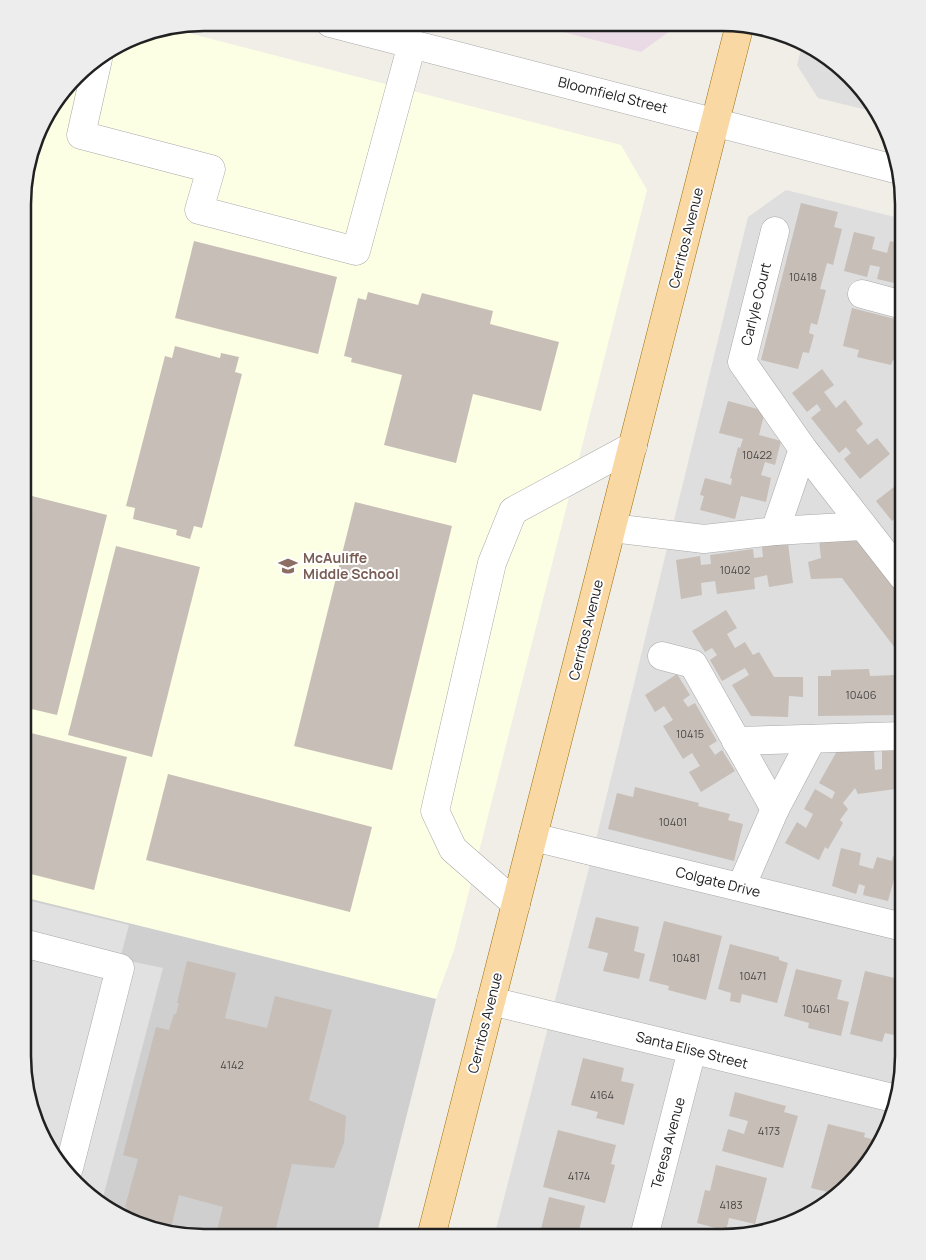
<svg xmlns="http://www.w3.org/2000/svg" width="926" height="1260" font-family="Manrope,sans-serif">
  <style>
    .residential { fill: #dfdede }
    .industrial { fill: #eadae6 }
    .education { fill: #fdffe4 }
    .religious { fill: #cfcfcf }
    .parking { fill: #e1e1e1 }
    .building { fill: #c6beb7 }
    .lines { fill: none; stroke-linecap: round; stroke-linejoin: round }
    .minor-casing { stroke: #a8a8a8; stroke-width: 29 }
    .major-casing { stroke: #9b6f03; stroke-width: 29 }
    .minor { stroke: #fff; stroke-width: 28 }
    .major { stroke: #fad8a4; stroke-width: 28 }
    .labels { text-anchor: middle; stroke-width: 4; stroke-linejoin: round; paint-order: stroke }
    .number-label { font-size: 11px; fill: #4a4846 }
    .street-label { font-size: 14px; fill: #212121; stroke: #fff }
    .education-label { font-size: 14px; font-weight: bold; fill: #785e54; stroke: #fff; text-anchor: start }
    .rim { fill: none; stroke: #212121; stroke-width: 2.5 }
  </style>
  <rect width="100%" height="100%" fill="#f1eee8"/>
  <g class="residential">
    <polygon points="802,45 823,53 875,112 818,98 797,65"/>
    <polygon points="786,190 903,219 903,1068 873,1157 803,1219 722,1237 494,1237 589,868 748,217"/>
  </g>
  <polygon class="industrial" points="528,23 675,24 674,28 641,52"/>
  <polygon class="education" points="169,28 621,145 647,190 454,950 436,999 23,899 24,180 47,113 85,67 145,32"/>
  <polygon class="religious" points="23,897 436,999 376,1237 181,1236 103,1207 41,1137 23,1056"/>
  <polygon class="parking" points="23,899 129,925 120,959 163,968 101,1205 41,1137 23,1056"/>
  <g class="building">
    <polygon points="801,203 838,212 834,227 842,229 833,265 827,263 820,289 826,290 817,325 811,323 809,333 814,335 809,353 803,352 798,369 761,360"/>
    <polygon points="854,232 875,237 872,249 887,253 890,241 903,244 903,285 877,279 880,267 870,265 867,277 844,271"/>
    <polygon points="194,241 337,277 318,354 175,318"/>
    <polygon points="368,292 418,305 422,293 493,311 490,324 559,342 541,411 473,394 456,463 384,445 402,375 351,362 352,358 344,356 358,298 366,300"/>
    <polygon points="852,308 903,321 903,362 893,360 891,365 857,357 859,350 843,346"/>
    <polygon points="175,346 220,358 221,353 239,357 235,372 242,374 202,528 194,526 190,539 176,535 177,530 133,519 135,508 126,506 165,356 172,358"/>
    <polygon points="822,369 834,385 824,392 836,408 845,400 863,424 856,430 868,445 877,438 890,454 860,479 844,459 851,453 846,447 839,453 811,418 821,410 817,404 807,412 792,393"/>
    <polygon points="728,401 765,411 759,435 781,441 775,465 765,462 761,475 771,478 766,502 741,496 735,519 700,510 704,496 700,495 705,478 731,485 732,479 730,478 738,447 740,448 743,439 719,433"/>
    <polygon points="903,480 903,519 900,515 892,521 876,501"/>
    <polygon points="28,495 107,515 57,715 23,707 23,514"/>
    <polygon points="355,502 452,526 392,770 294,746"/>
    <polygon points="903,520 903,537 895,527"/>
    <polygon points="856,535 903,595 903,642 895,648 842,578 811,579 808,562 821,558 819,540"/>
    <polygon points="788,543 793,583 769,587 767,575 754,578 755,589 717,594 715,581 701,583 702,595 681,599 676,560 700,556 701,565 711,564 710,555 753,549 754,558 763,557 762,547"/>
    <polygon points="116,546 200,567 152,757 68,735"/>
    <polygon points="726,610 737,628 727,634 735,648 745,642 753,655 759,652 774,677 803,677 803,697 789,696 788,717 751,716 732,685 749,675 745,668 722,681 710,660 717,655 712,648 705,652 692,631"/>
    <polygon points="869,669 870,676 896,675 896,670 903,670 903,715 818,716 818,676 831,676 831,670"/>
    <polygon points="677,674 690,695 683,700 688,707 695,703 717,741 709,746 715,755 722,750 735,771 701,792 689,772 700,766 692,753 683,759 663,726 673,720 664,706 655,712 645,695"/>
    <polygon points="23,731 127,757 94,890 23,872"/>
    <polygon points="882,748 903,750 903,788 858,794 855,788 843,803 848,809 840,820 843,823 828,849 825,847 819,860 785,843 797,822 806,828 813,814 804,809 815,789 832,799 835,792 819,783 837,751 874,750 875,770 882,769"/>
    <polygon points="168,774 372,827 350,912 146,860"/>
    <polygon points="635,787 699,803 698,806 730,814 728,820 743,824 734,861 608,829 617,793 633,797"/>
    <polygon points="841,848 861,853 859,865 873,869 877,857 892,861 893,856 903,857 903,897 899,896 902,878 895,876 888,901 863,895 865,886 859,884 856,894 832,886"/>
    <polygon points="596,917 639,927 634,951 645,954 639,979 603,971 608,953 588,948"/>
    <polygon points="664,921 722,936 706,1000 668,990 669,986 649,981"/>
    <polygon points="730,944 779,957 779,960 788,963 777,1003 742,994 740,1003 730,1001 731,993 718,989"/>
    <polygon points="187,961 236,973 225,1018 267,1028 275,996 332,1010 309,1100 346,1116 344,1143 334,1168 292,1164 274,1236 226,1236 216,1234 223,1207 179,1195 170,1232 125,1215 127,1207 125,1207 138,1159 123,1155 156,1027 169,1030 174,1014 176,1014 179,1003 177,1003"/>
    <polygon points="796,969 842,980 837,999 849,1002 841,1036 808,1028 809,1023 784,1016"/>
    <polygon points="865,971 903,980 903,1037 885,1033 882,1042 850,1034"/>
    <polygon points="583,1058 624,1068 621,1081 634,1084 624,1125 596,1118 598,1112 571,1105"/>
    <polygon points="735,1092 786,1106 784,1112 798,1116 783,1168 722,1151 728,1129 744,1134 748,1121 729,1116"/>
    <polygon points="828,1124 865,1133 864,1137 878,1141 873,1157 832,1193 811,1188"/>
    <polygon points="558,1130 616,1145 611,1164 615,1165 605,1203 543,1187"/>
    <polygon points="716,1165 767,1178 755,1224 729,1218 726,1231 697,1223 705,1190 710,1191"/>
    <polygon points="549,1197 585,1206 578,1235 584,1237 539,1237"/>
  </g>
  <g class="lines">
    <g class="minor-casing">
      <g id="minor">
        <polyline points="330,23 895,169"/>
        <polyline points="98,59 81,135 211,169 199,210 356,251 412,44"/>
        <polyline points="862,294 903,305"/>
        <polyline points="803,449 903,577"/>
        <polyline points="612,528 704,539 775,531 803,449 742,362 775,231"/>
        <polyline points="775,531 862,526"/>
        <polyline points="662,656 693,664 775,809"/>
        <polyline points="736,741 903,736"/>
        <polyline points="533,837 903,927"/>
        <polyline points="741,887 775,809 812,739"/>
        <polyline points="516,904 453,849 435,811 492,563 513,511 633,446"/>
        <polyline points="23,943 120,968 69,1168"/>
        <polyline points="491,1001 893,1098"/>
        <polyline points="644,1237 692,1050"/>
      </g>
    </g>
    <g class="major-casing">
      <polyline id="major" points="431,1237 740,24"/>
    </g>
    <use href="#minor" class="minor"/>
    <use href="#major" class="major"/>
  </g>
  <defs>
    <g id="school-bare" transform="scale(1.5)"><path d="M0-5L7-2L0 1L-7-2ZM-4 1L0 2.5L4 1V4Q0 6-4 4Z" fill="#8d6e63" stroke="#fff" stroke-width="2.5" paint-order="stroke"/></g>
  </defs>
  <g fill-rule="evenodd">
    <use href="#school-bare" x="288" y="566"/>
  </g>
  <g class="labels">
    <g class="number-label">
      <text x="803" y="281">10418</text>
      <text x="757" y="459">10422</text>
      <text x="735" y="574">10402</text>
      <text x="861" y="699">10406</text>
      <text x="690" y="738">10415</text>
      <text x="673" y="826">10401</text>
      <text x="686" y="962">10481</text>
      <text x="753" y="980">10471</text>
      <text x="816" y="1013">10461</text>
      <text x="232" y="1069">4142</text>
      <text x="602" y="1099">4164</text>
      <text x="769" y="1135">4173</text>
      <text x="579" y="1180">4174</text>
      <text x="731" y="1209">4183</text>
    </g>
    <g class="street-label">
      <text transform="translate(613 95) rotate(14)" y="5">Bloomfield Street</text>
      <text transform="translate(686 238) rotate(-76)" y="5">Cerritos Avenue</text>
      <text transform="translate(756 304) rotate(-76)" y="5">Carlyle Court</text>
      <text transform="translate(586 630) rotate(-76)" y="5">Cerritos Avenue</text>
      <text transform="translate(718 882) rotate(14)" y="5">Colgate Drive</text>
      <text transform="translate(485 1023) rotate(-76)" y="5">Cerritos Avenue</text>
      <text transform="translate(692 1050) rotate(14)" y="5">Santa Elise Street</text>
      <text transform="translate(668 1143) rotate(-75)" y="5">Teresa Avenue</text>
    </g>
    <g class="education-label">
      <text x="303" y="563">McAuliffe<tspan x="303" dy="16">Middle School</tspan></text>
    </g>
  </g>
  <path d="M0 0H926V1260H0ZM204 31H722A173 173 0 0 1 895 204V1056A173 173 0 0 1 722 1229H204A173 173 0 0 1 31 1056V204A173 173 0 0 1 204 31Z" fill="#ededed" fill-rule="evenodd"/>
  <path class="rim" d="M204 31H722A173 173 0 0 1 895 204V1056A173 173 0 0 1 722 1229H204A173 173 0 0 1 31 1056V204A173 173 0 0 1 204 31Z"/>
</svg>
